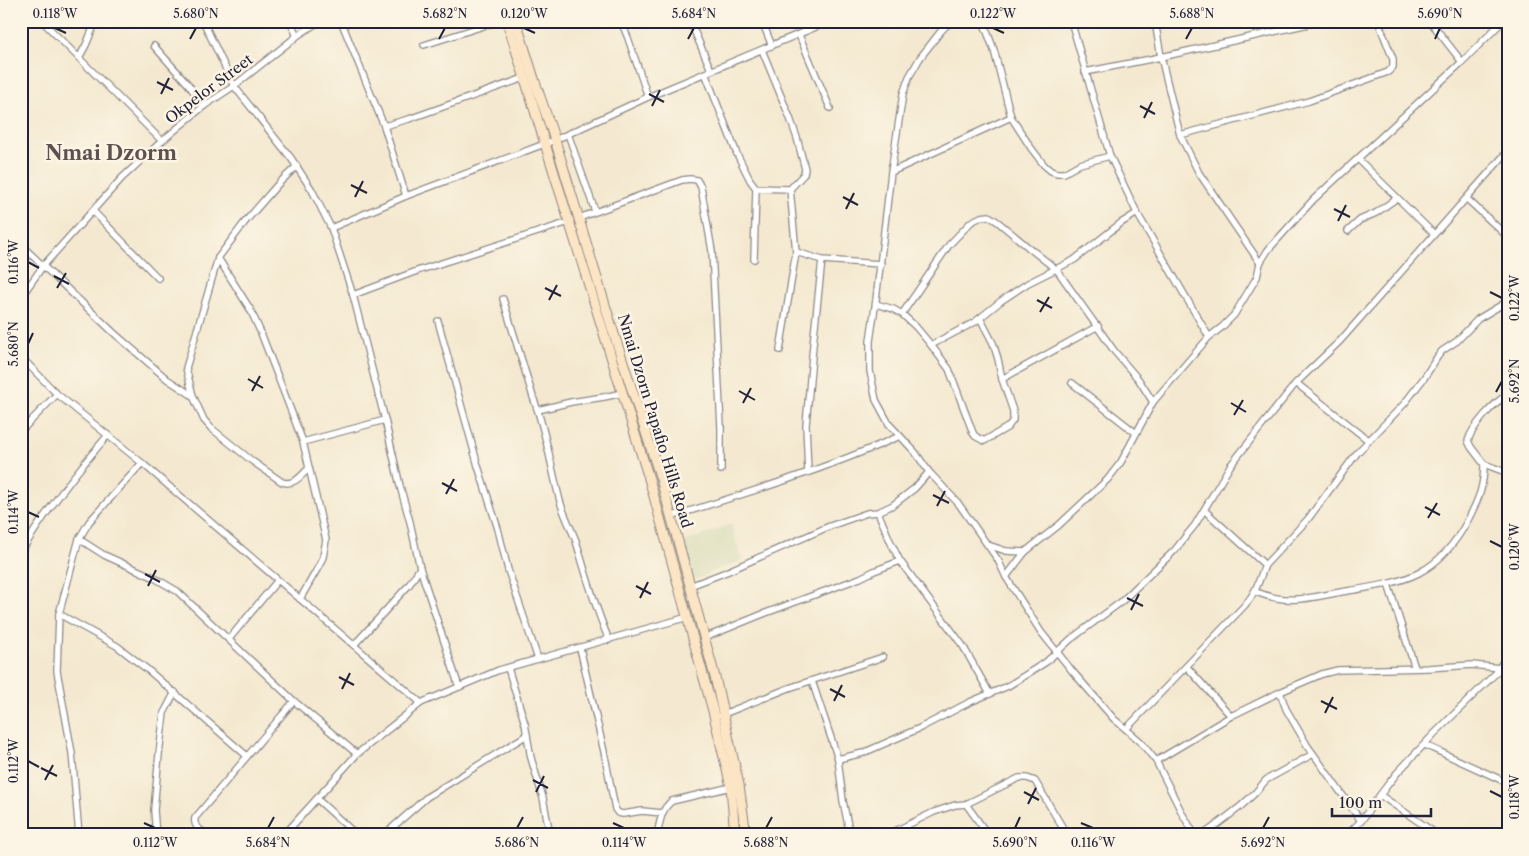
<svg xmlns="http://www.w3.org/2000/svg" width="1529" height="856" font-family="'Libre Caslon Text',serif">
  <style>
    .built { fill: #dcdebc }
    .lines { fill: none; stroke-linecap: round; stroke-linejoin: round }
    .street-casing { stroke: #8b8686; stroke-width: 8 }
    .secondary-casing { stroke: #8b8686; stroke-width: 11 }
    .street { stroke: #fff; stroke-width: 5.5 }
    .secondary { stroke: #fce5c4; stroke-width: 9 }
    .ticks { fill: none; stroke: #22223b; stroke-width: 2 }
    .labels { text-anchor: middle; stroke-width: 5; stroke-linejoin: round; paint-order: stroke }
    .street-label { font-size: 15px; fill: #22223b; stroke: #fcf5e5 }
    .district-label { font-size: 20px; font-weight: bold; fill: #5f514f; stroke: #fcf5e5 }
    .neatline { fill: none; stroke: #22223b; stroke-width: 2 }
    .ticks-label { font-size: 12px; text-anchor: middle; fill: #22223b }
  </style>
  <rect width="100%" height="100%" fill="#fcf5e5"/>
  <filter id="ink" filterUnits="userSpaceOnUse"><feTurbulence type="fractalNoise" baseFrequency=".02" numOctaves="2"/><feDisplacementMap in="SourceGraphic" scale="10" xChannelSelector="R" yChannelSelector="G"/><feConvolveMatrix kernelMatrix="1 2 1 2 8 2 1 2 1" color-interpolation-filters="sRGB"/></filter>
  <filter id="wash" filterUnits="userSpaceOnUse"><feTurbulence type="fractalNoise" baseFrequency=".0096" numOctaves="4" result="noise"/><feDisplacementMap in="SourceGraphic" scale="20" xChannelSelector="R" yChannelSelector="G"/><feGaussianBlur stdDeviation="1.12" result="paint"/><feColorMatrix in="noise" values="0 0 0 0 0 0 0 0 0 0 0 0 0 0 0 0 0 1.4 0 .05"/><feComposite in="paint" operator="in"/></filter>
  <g filter="url(#wash)">
    <rect width="100%" height="100%" fill="#f4e9d0"/>
    <polygon class="built" points="731,524 742,560 692,581 682,543"/>
  </g>
  <g filter="url(#ink)">
    <g class="lines">
      <g class="street-casing">
        <g id="street">
          <polyline points="42,21 162,141"/>
          <polyline points="203,21 234,86 291,158 312,190 331,228 353,295 385,420 400,486 410,522 420,568 409,585 354,645"/>
          <polyline points="290,21 297,36"/>
          <polyline points="341,21 384,126 406,196"/>
          <polyline points="621,21 628,38 648,97"/>
          <polyline points="690,21 711,70"/>
          <polyline points="762,21 772,46"/>
          <polyline points="951,21 941,31 920,58 909,77 903,94 891,172 876,300 870,341 870,371 876,400 889,424 915,452 929,472 958,503 998,560 1006,577 1041,632 1073,672 1114,719 1140,741 1156,761 1183,815 1195,835"/>
          <polyline points="983,21 994,50 1011,117 1031,148 1044,165 1051,171 1057,173 1064,173 1080,164 1110,156"/>
          <polyline points="1071,21 1110,156 1137,213 1209,337"/>
          <polyline points="1155,21 1161,57 1180,135 1199,173 1260,263"/>
          <polyline points="1430,21 1462,62"/>
          <polyline points="799,35 830,108"/>
          <polyline points="424,45 499,21"/>
          <polyline points="154,46 188,84 204,106"/>
          <polyline points="79,58 86,45 96,21"/>
          <polyline points="1085,72 1161,57 1322,21"/>
          <polyline points="705,73 737,154 750,180 756,188 790,189 804,174 805,169 797,138 790,118 762,50"/>
          <polyline points="384,126 409,119 524,78"/>
          <polyline points="568,134 595,211"/>
          <polyline points="1180,135 1309,101 1388,72 1393,67 1393,59 1378,21"/>
          <polyline points="1358,159 1434,234"/>
          <path d="M 297,166 L 279,183 L 245,222 L 218,258 L 186,368 L 193,396 L 204,420 L 211,428 L 252,461 L 282,482 C 294,486 301,476 309,468"/>
          <polyline points="891,172 1011,117"/>
          <polyline points="1467,199 1508,237"/>
          <polyline points="93,211 158,278"/>
          <polyline points="579,218 682,180 690,179 697,180 701,187 712,251 721,427 721,470"/>
          <polyline points="331,228 406,196 555,140 648,97 830,21"/>
          <polyline points="1348,231 1360,220 1376,213 1397,198"/>
          <polyline points="21,245 114,333 167,379 193,396"/>
          <polyline points="796,252 822,260 881,264"/>
          <polyline points="218,258 250,309 261,333 303,442 326,540 323,557 319,566 300,599"/>
          <polyline points="754,259 756,188"/>
          <polyline points="353,295 417,271 569,222"/>
          <polyline points="21,297 43,266 122,178 162,141 204,106 234,86 297,36 320,21"/>
          <path d="M 503,299 L 533,397 C 546,431 551,467 560,501 C 564,515 571,528 576,541 C 586,574 595,608 609,640"/>
          <polyline points="876,304 893,309 902,314 916,327 931,345 949,369 973,433 975,436 984,441 1008,427 1013,420 1013,411 1002,379 998,359 993,343 980,318"/>
          <polyline points="902,314 949,245 971,222 981,217 989,216 998,222 1028,247 1057,270 1115,352 1139,380 1153,402"/>
          <polyline points="438,321 478,466 498,529 508,570 538,659"/>
          <polyline points="931,345 975,322 1001,301 1028,283 1074,260 1121,223 1137,213"/>
          <polyline points="780,350 796,252 790,189"/>
          <polyline points="21,357 57,394 142,463 421,703"/>
          <polyline points="1002,379 1098,326"/>
          <polyline points="1072,383 1136,433"/>
          <polyline points="1296,383 1368,440"/>
          <path d="M 1508,394 C 1495,402 1472,426 1468,441 L 1471,447 L 1484,464 L 1508,473"/>
          <polyline points="538,410 571,402 604,397 623,393"/>
          <polyline points="21,431 57,394"/>
          <polyline points="303,442 385,420"/>
          <polyline points="808,472 806,425 813,345 822,260"/>
          <polyline points="878,512 891,543 900,561 963,646 990,694"/>
          <path d="M 670,517 C 748,493 826,469 900,436"/>
          <polyline points="79,539 104,555 153,577 177,591 294,701 357,754"/>
          <polyline points="988,545 1006,551 1025,552"/>
          <path d="M 21,552 C 46,511 76,472 108,435"/>
          <polyline points="1265,565 1308,519 1357,453 1404,404 1424,378 1438,356 1442,351 1457,341 1478,319 1508,301"/>
          <polyline points="420,568 459,687"/>
          <polyline points="1006,577 1025,552 1059,525 1108,479 1121,462 1153,402 1209,337 1222,327 1234,315 1257,277 1260,263 1268,250 1313,200 1462,62 1503,21"/>
          <polyline points="1388,584 1415,668"/>
          <polyline points="690,586 726,572 830,526 867,513 878,512 893,505 915,488 929,472"/>
          <path d="M 1256,592 C 1288,605 1308,598 1341,592 C 1403,582 1437,579 1469,518 C 1479,498 1484,487 1484,464"/>
          <polyline points="59,614 117,646 148,670 247,756"/>
          <polyline points="704,638 763,614 860,578 874,571 900,561"/>
          <polyline points="229,639 278,580"/>
          <polyline points="580,648 605,756 615,809 618,813 623,814 642,811 662,813"/>
          <polyline points="1187,667 1231,716"/>
          <polyline points="508,668 525,724 531,758 543,798 550,835"/>
          <polyline points="812,681 838,759 843,801 850,835"/>
          <polyline points="721,715 789,688 883,657"/>
          <path d="M 1126,729 L 1245,605 C 1256,593 1259,580 1265,565 L 1204,510"/>
          <polyline points="1425,745 1508,783"/>
          <polyline points="838,759 863,753 920,728 970,702 1008,686 1046,662 1071,639 1121,602 1175,550 1186,536 1195,525 1230,466 1296,383 1340,341 1508,151"/>
          <polyline points="1156,761 1231,716 1280,692"/>
          <polyline points="1380,795 1438,835"/>
          <polyline points="317,799 350,829 358,835"/>
          <polyline points="966,804 988,835"/>
          <polyline points="1361,821 1307,745 1286,709 1280,692 1322,674 1338,670 1428,668 1472,665 1500,668"/>
          <polyline points="79,835 72,753 57,671 59,614 79,539 89,522 142,463"/>
          <polyline points="156,835 154,810 159,754 164,713 175,692"/>
          <path d="M 207,835 C 201,830 193,827 195,818 L 294,701"/>
          <polyline points="284,835 357,754 421,703 499,670 688,617"/>
          <polyline points="384,835 427,797 527,735"/>
          <path d="M 657,835 C 660,822 661,809 672,801 L 731,787"/>
          <polyline points="887,835 934,812 955,805 966,804 1019,778 1027,778 1035,781 1067,835"/>
          <polyline points="1201,835 1210,830 1240,807 1256,792 1266,780 1313,754"/>
          <polyline points="1347,835 1361,821 1386,787 1397,773 1435,733 1496,673 1508,654"/>
        </g>
      </g>
      <g class="secondary-casing">
        <g id="secondary">
          <polyline points="507,21 650,482 713,711 731,787 735,835"/>
          <polyline points="516,21 535,82 555,140 613,331 661,479 715,677 739,785 746,835"/>
        </g>
      </g>
      <use href="#street" class="street"/>
      <use href="#secondary" class="secondary"/>
    </g>
  </g>
  <path class="ticks" d="M 55,28 L 66,33M 524,28 L 535,33M 993,28 L 1004,33M 190,39 L 196,28M 439,39 L 445,28M 688,39 L 694,28M 1186,39 L 1192,28M 1435,39 L 1440,28M 157,82 L 173,90M 161,94 L 169,78M 649,94 L 664,102M 652,106 L 660,90M 1140,106 L 1155,114M 1144,118 L 1152,102M 351,185 L 367,193M 355,197 L 363,181M 843,197 L 858,205M 846,209 L 854,193M 1334,209 L 1350,217M 1338,221 L 1346,205M 28,262 L 39,268M 54,276 L 69,284M 57,288 L 66,273M 545,288 L 561,296M 1490,292 L 1502,298M 549,300 L 557,285M 1037,300 L 1052,308M 1040,312 L 1049,297M 28,344 L 33,333M 248,379 L 263,388M 252,391 L 260,376M 739,391 L 755,400M 1496,392 L 1502,381M 743,403 L 751,388M 1231,403 L 1246,412M 1234,415 L 1243,400M 442,483 L 457,491M 446,494 L 454,479M 933,495 L 949,503M 937,506 L 945,491M 1425,507 L 1440,515M 28,512 L 39,517M 1428,518 L 1437,503M 1490,541 L 1502,547M 145,574 L 160,582M 148,586 L 156,570M 636,586 L 651,594M 640,598 L 648,582M 1127,598 L 1143,606M 1131,610 L 1139,594M 339,677 L 354,685M 342,689 L 350,673M 830,689 L 845,697M 834,701 L 842,685M 1321,701 L 1337,709M 1325,713 L 1333,697M 28,761 L 39,767M 41,768 L 57,776M 45,780 L 53,765M 533,780 L 548,788M 1490,791 L 1502,797M 536,792 L 544,776M 1024,792 L 1039,800M 1028,804 L 1036,788M 144,823 L 155,828M 613,823 L 624,828M 1081,823 L 1093,828M 268,828 L 274,817M 517,828 L 523,817M 766,828 L 772,817M 1015,828 L 1020,817M 1263,828 L 1269,817"/>
  <g class="labels">
    <g class="street-label">
      <text transform="translate(209 89) rotate(-37)" y="5">Okpelor Street</text>
      <text transform="translate(655 421) rotate(73)" y="5">Nmai Dzorn Papafio Hills Road</text>
    </g>
    <g class="district-label">
      <text x="111" y="160">Nmai Dzorm</text>
    </g>
  </g>
  <rect width="1529" height="856" fill="none" stroke="#fcf5e5" stroke-width="55"/>
  <path d="M1332 808v8h99v-8" fill="none" stroke="#22223b" stroke-width="2.5"/>
  <text x="1339" y="808" font-size="15" fill="#22223b" stroke="#fcf5e5" stroke-width="4" paint-order="stroke">100 m</text>
  <rect x="28" y="28" width="1474" height="800" class="neatline"/>
  <g class="ticks-label">
    <text x="55" y="18">0.118°W</text>
    <text x="196" y="18">5.680°N</text>
    <text x="445" y="18">5.682°N</text>
    <text x="524" y="18">0.120°W</text>
    <text x="694" y="18">5.684°N</text>
    <text x="993" y="18">0.122°W</text>
    <text x="1192" y="18">5.688°N</text>
    <text x="1440" y="18">5.690°N</text>
    <text transform="translate(14 262) rotate(-90)" y="4">0.116°W</text>
    <text transform="translate(1515 298) rotate(-90)" y="4">0.122°W</text>
    <text transform="translate(14 344) rotate(-90)" y="4">5.680°N</text>
    <text transform="translate(1515 381) rotate(-90)" y="4">5.692°N</text>
    <text transform="translate(14 512) rotate(-90)" y="4">0.114°W</text>
    <text transform="translate(1515 547) rotate(-90)" y="4">0.120°W</text>
    <text transform="translate(14 761) rotate(-90)" y="4">0.112°W</text>
    <text transform="translate(1515 797) rotate(-90)" y="4">0.118°W</text>
    <text x="155" y="847">0.112°W</text>
    <text x="268" y="847">5.684°N</text>
    <text x="517" y="847">5.686°N</text>
    <text x="624" y="847">0.114°W</text>
    <text x="766" y="847">5.688°N</text>
    <text x="1015" y="847">5.690°N</text>
    <text x="1093" y="847">0.116°W</text>
    <text x="1263" y="847">5.692°N</text>
  </g>
</svg>
